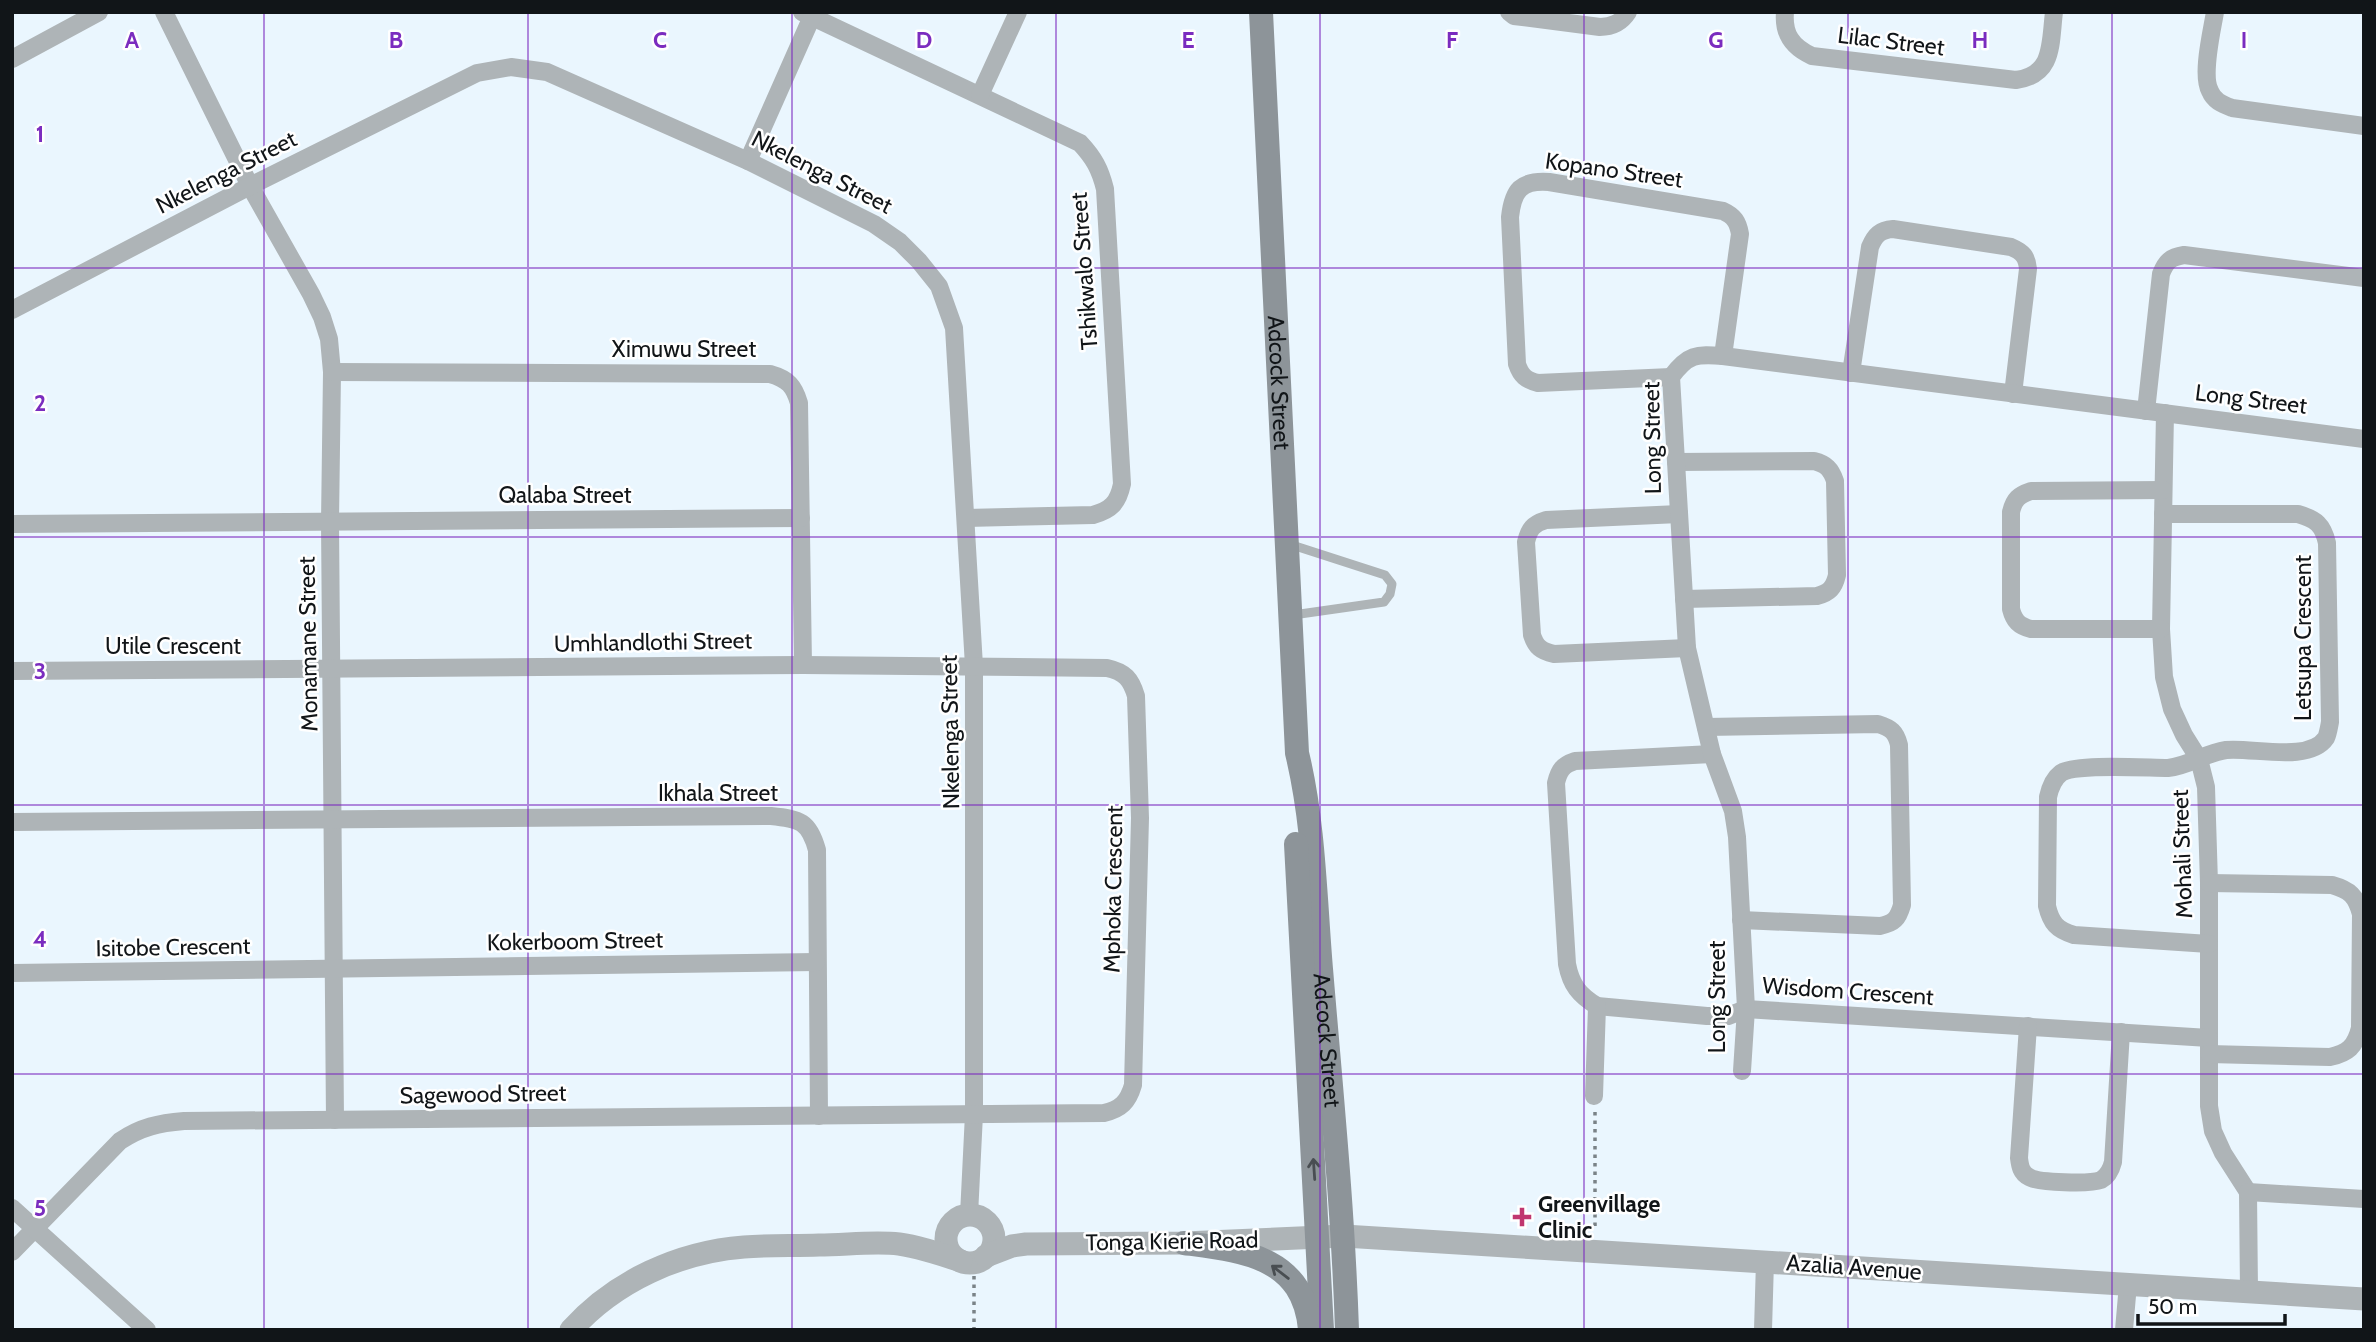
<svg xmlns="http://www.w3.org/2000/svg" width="2376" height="1342" font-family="Cabin,sans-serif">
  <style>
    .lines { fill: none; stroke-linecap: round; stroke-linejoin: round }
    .path { stroke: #7a8287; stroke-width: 3.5; stroke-dasharray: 3.5 5; stroke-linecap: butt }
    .service { stroke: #aeb4b7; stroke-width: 9 }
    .minor { stroke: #aeb4b7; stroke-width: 18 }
    .tertiary { stroke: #aeb4b7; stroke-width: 23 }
    .secondary { stroke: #8d9499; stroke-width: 24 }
    .oneway { stroke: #494e52 }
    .grid { fill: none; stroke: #7b2cbf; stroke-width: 2; stroke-opacity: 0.55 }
    .poi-dot { fill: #c0366f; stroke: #fff; stroke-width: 2.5 }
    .labels { text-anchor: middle; stroke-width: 5; stroke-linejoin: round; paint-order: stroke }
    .street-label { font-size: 23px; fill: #111518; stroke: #fff }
    .poi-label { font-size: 23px; font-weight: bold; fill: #111518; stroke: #fff; text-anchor: start }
    .grid-label { font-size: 23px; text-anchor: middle; font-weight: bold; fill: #7b2cbf; stroke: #fff; stroke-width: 5; stroke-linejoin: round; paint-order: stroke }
  </style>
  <rect width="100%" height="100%" fill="#eaf6fe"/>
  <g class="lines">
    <g class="path">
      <polyline points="1595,1112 1595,1230"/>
      <polyline points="974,1276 974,1330"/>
    </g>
    <polyline class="service" points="1289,544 1385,575 1392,584 1390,594 1384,602 1293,615"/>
    <g class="minor">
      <polyline points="164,12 250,186 311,294 322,317 329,339 332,372 330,522 335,1120"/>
      <path d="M 802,12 L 1080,143 C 1094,158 1100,169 1105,189 L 1122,484 C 1118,503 1111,510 1093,515 L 966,518"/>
      <path d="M 1509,12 L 1514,16 L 1600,27 C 1612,27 1621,23 1628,12"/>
      <path d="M 1785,12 C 1783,34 1792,47 1812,56 L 2016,80 C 2054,75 2050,44 2054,12"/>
      <path d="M 2215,12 C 2212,31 2201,75 2210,91 C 2214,101 2222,104 2232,108 L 2364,126"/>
      <polyline points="12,59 99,12"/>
      <polyline points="980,95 1018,12"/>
      <polyline points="748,161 814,12"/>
      <polyline points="12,310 250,186 477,73 511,67 547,72 748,161 874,224 900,242 919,261 939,286 954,328 974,666 974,1114 969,1215"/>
      <path d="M 332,372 L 770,374 C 788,379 794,386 799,403 L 803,665"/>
      <path d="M 1851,373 L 1870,247 C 1875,235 1880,230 1893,229 L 2011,247 C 2023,252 2027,257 2028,269 L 2013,394"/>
      <path d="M 1671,377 L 1538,383 C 1526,380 1521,376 1517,364 L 1510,217 C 1513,190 1521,180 1549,182 L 1723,211 C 1734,216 1738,222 1740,234 L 1723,356"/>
      <path d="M 2146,411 L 2161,274 C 2166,261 2171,257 2184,255 L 2364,278"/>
      <polyline points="2165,413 2161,629 2164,677 2172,709 2184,735 2199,759 2206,787 2209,883 2209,1106 2213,1131 2223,1153 2248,1192 2249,1291"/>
      <path d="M 1676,462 L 1814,461 C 1826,464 1831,469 1835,481 L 1837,575 C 1834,588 1829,593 1817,596 L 1684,599"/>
      <path d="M 1679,514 L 1546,520 C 1533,524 1529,529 1526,542 L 1532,635 C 1536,647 1541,651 1554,654 L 1687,648"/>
      <path d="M 2163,514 L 2298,514 C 2316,519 2323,525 2327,543 L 2330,722 C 2329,727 2328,734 2326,738 C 2309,763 2252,747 2226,750 C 2205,753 2189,766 2168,768 C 2147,768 2076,763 2061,773 C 2053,779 2050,788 2048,797 L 2047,906 C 2051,923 2057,930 2074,935 L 2209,944"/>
      <polyline points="12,524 801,518"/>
      <path d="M 2161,629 L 2031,629 C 2019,626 2014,621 2011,609 L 2011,512 C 2014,499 2019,495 2031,491 L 2163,490"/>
      <path d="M 12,671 L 803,665 L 1107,668 C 1125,672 1131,679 1136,696 L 1140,818 L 1133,1085 C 1128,1102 1121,1109 1104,1113 L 184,1121 C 159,1123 141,1127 120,1141 L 12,1252"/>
      <path d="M 1706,727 L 1878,724 C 1891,728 1896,732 1899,745 L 1902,905 C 1898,919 1894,923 1880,926 L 1741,920"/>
      <path d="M 1712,754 L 1575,761 C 1563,765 1559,770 1556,783 L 1567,964 C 1571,985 1579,995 1597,1006 L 1707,1016 L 1728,1016 L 1746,1009 L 2209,1038"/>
      <path d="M 12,822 L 771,816 C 800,819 809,821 817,850 L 819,1116"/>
      <path d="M 2209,883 L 2332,885 C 2350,890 2356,896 2361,914 L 2360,1028 C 2355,1047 2348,1053 2330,1057 L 2209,1054"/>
      <polyline points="12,973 816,962"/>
      <path d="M 2028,1026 L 2019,1158 C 2020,1166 2021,1173 2029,1177 C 2038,1183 2091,1184 2101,1180 C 2108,1176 2111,1170 2113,1162 L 2121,1032"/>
      <path d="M 1742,1071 L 1746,1009 L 1737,837 L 1733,811 L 1712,754 L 1687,648 L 1671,377 C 1688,354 1696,354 1723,356 L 2364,439"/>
      <polyline points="1594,1096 1597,1006"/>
      <polyline points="2248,1192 2364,1199"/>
      <polyline points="12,1208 147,1330"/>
      <polyline points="1763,1330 1765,1261"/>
      <polyline points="2124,1330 2128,1284"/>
    </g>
    <g class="tertiary">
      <circle cx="970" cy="1239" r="24"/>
      <polyline points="986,1256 1012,1246 1026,1244 1184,1243 1344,1236 2364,1299"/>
      <path d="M 571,1330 C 615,1281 679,1252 744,1247 C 769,1245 794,1246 819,1245 C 845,1245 874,1241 899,1244 C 920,1247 941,1254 961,1261"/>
    </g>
    <g class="secondary">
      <path id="s1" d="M 1261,12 L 1297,753 C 1314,823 1315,897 1321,969 C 1331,1089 1343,1209 1347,1330"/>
      <polyline points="1296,844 1322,1330"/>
      <path d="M 1184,1243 C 1243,1251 1303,1256 1310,1329"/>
    </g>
  </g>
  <defs><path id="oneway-shaft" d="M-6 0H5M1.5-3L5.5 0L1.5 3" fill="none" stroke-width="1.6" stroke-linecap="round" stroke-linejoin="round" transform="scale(1.75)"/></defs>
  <g class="oneway">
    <use href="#oneway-shaft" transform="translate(1314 1169) rotate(-94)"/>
    <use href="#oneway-shaft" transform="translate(1280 1272) rotate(-142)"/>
  </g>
  <path class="grid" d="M 264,12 L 264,1330M 528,12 L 528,1330M 792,12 L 792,1330M 1056,12 L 1056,1330M 1320,12 L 1320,1330M 1584,12 L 1584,1330M 1848,12 L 1848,1330M 2112,12 L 2112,1330M 12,268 L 2364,268M 12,537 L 2364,537M 12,805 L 2364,805M 12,1074 L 2364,1074"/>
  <path class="poi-dot" d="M1518.5 1206.5h7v7h7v7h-7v7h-7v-7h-7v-7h7z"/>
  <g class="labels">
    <g class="street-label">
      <text transform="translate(1891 41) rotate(7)" y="8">Lilac Street</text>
      <text transform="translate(1614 170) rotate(8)" y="8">Kopano Street</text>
      <text transform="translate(226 172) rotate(-27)" y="8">Nkelenga Street</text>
      <text transform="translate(822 172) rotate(27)" y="8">Nkelenga Street</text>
      <text transform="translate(1084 271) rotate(-94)" y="8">Tshikwalo Street</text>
      <text x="684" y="357">Ximuwu Street</text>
      <text dy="8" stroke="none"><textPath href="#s1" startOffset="371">Adcock Street</textPath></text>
      <text transform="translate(2251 399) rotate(7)" y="8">Long Street</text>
      <text transform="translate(1652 438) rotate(-91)" y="8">Long Street</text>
      <text x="565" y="503">Qalaba Street</text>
      <text transform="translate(2303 638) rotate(-90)" y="8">Letsupa Crescent</text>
      <text transform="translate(653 642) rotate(-1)" y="8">Umhlandlothi Street</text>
      <text transform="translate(308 644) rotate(-91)" y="8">Monamane Street</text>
      <text x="173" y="654">Utile Crescent</text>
      <text transform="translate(950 732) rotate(-91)" y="8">Nkelenga Street</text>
      <text x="718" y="801">Ikhala Street</text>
      <text transform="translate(2182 854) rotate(-92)" y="8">Mohali Street</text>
      <text transform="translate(1113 889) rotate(-89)" y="8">Mphoka Crescent</text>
      <text transform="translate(575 941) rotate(-1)" y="8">Kokerboom Street</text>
      <text transform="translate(173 947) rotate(-1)" y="8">Isitobe Crescent</text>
      <text transform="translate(1848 991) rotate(4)" y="8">Wisdom Crescent</text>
      <text transform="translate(1717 997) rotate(-90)" y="8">Long Street</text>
      <text dy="8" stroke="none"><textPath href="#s1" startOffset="1031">Adcock Street</textPath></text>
      <text transform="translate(483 1094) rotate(-1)" y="8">Sagewood Street</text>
      <text transform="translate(1172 1241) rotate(-1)" y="8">Tonga Kierie Road</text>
      <text transform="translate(1854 1267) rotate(4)" y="8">Azalia Avenue</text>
    </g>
    <g class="poi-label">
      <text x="1538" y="1212">Greenvillage<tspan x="1538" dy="26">Clinic</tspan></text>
    </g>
  </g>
  <g class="grid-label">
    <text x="132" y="48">A</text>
    <text x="396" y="48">B</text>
    <text x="660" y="48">C</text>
    <text x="924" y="48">D</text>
    <text x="1188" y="48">E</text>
    <text x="1452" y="48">F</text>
    <text x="1716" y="48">G</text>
    <text x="1980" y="48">H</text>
    <text x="2244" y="48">I</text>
    <text x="40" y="142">1</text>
    <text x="40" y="411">2</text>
    <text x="40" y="679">3</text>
    <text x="40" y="947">4</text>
    <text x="40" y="1216">5</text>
  </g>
  <rect width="2376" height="1342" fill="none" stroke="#111518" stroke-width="28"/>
  <path d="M2138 1314v10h147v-10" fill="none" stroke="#111518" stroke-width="3.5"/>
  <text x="2148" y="1314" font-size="21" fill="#111518" stroke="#ffffff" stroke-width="5" paint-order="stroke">50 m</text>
</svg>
